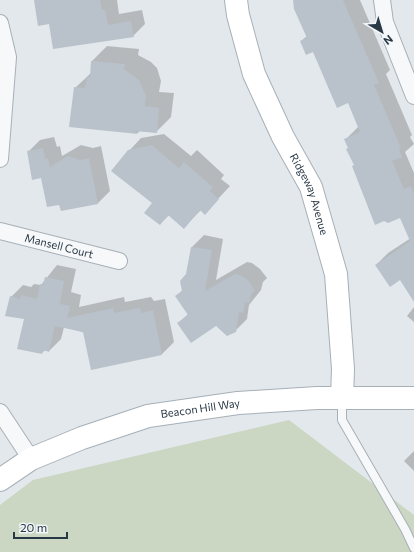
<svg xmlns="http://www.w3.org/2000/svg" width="414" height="552" font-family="Commissioner,sans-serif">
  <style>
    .green { fill: #cbd6c3 }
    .shadow { fill: #0003 }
    .building { fill: #b9c2ca }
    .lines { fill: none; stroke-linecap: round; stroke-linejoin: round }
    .lane-casing { stroke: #a7b0b7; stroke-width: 10 }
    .street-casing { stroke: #a7b0b7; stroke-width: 18 }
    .secondary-casing { stroke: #a7b0b7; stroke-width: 24 }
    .lane { stroke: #f6f8fa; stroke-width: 8 }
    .street { stroke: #f6f8fa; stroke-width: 16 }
    .secondary { stroke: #fff; stroke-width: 22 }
    .labels { text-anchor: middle; stroke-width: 3.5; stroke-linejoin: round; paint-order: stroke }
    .street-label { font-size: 11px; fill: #293845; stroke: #f3f6f9 }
  </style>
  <rect width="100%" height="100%" fill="#e3e8ec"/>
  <polygon class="green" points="289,420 414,515 414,552 0,552 0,505 33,480"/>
  <g class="shadow">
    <polygon points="35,0 117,0 119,14 142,10 145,24 133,36 49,23"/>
    <polygon points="294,0 360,0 390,70 386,74 412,135 410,137 414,144 405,152 414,173 414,214 355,165 346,139 359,126 349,102 313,51 301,41 307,36"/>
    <polygon points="107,46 139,49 138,55 151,62 157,68 161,81 159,92 174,93 171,117 156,132 140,130 138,133 70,126 75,88 91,73 92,61"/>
    <polygon points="164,134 191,156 197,150 224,175 221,179 230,186 205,213 201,210 184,227 169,215 160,224 154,203 129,151 141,138"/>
    <polygon points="54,137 57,147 60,146 62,156 81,145 93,148 101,146 110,191 98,203 62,210 60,204 42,177 28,152 40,140"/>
    <polygon points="204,235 223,239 216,280 247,262 252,263 260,269 267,278 263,282 261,290 249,305 247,319 235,331 216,324 179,323 188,314 176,296 183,290 192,247"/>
    <polygon points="414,236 414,300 400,279 376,265 388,253"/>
    <polygon points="57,265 76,269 71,292 81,295 79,307 124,297 125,302 151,297 154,301 165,299 174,342 162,354 64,327 61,339 49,351 45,350 42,353 25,319 11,297 23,285 31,287 34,284 41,285"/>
    <polygon points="414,307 414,322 407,316"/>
    <polygon points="414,451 414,471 404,461"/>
  </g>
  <g class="building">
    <polygon points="34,0 100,0 102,10 105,10 108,25 131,21 134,37 53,49 49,24 38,26"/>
    <polygon points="293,0 343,0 379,83 374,85 401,148 399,149 402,157 392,161 404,189 411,186 414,194 414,302 400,280 390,287 375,265 410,241 400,218 388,223 384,221 375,225 352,166 354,165 346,149 348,148 344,139 360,132 348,103 337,108 313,52 306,55 300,41 307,38 294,9"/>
    <polygon points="91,61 125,64 124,69 139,80 146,96 145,106 159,108 157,133 134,131 138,134 69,127 74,87 85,88 87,77 90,77"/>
    <polygon points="152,145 179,168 184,162 213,187 210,191 219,199 205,215 200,210 184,229 168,215 160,225 144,213 152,203 111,171 128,150"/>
    <polygon points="43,148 45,159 48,158 50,167 68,156 80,160 89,158 98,204 61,211 59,205 47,207 41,178 32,180 27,151"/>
    <polygon points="191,247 212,250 205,291 235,274 240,275 248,280 255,291 251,294 250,303 245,302 243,313 239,312 236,332 227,336 216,326 191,343 177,323 188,315 175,296 182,291 180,281 186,274"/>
    <polygon points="45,277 64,281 60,304 70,306 67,318 113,308 114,313 139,308 142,313 153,310 162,355 91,370 83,332 55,326 49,352 43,350 42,354 17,349 24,319 5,316 10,296 20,299 21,295 37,299 40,284 43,285"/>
  </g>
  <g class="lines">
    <g class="lane-casing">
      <polyline id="lane" points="342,399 342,420 405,529 414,548"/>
    </g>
    <g class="street-casing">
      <g id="street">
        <polyline points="382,0 385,22 414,96"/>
        <polyline points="0,23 8,57 0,159"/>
        <path id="s1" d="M 0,231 L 119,261"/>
        <polyline points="0,412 31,459"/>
      </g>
    </g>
    <g class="secondary-casing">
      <g id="secondary">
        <path id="s2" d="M 236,0 L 238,15 L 254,74 L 283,137 L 311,187 L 336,274 L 343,369 L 342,398"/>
        <path id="s3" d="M 0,480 L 31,459 L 82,438 L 148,416 L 238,403 L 317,398 L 414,398"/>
      </g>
    </g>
    <use href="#lane" class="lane"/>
    <use href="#street" class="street"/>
    <use href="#secondary" class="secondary"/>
  </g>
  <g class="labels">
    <g class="street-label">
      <text dy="4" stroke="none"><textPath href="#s2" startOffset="209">Ridgeway Avenue</textPath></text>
      <text dy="4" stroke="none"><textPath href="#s1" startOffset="61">Mansell Court</textPath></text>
      <text dy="4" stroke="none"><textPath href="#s3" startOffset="215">Beacon Hill Way</textPath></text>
    </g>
  </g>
  <g transform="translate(382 32) rotate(142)" stroke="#f3f6f9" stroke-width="3" paint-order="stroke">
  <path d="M0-3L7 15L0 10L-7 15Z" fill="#293845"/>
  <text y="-6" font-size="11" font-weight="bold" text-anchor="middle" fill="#293845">N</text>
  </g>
  <path d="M14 532v6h53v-6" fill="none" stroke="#293845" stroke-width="2"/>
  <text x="20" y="532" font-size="12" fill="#293845" stroke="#f3f6f9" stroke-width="3" paint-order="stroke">20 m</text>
</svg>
